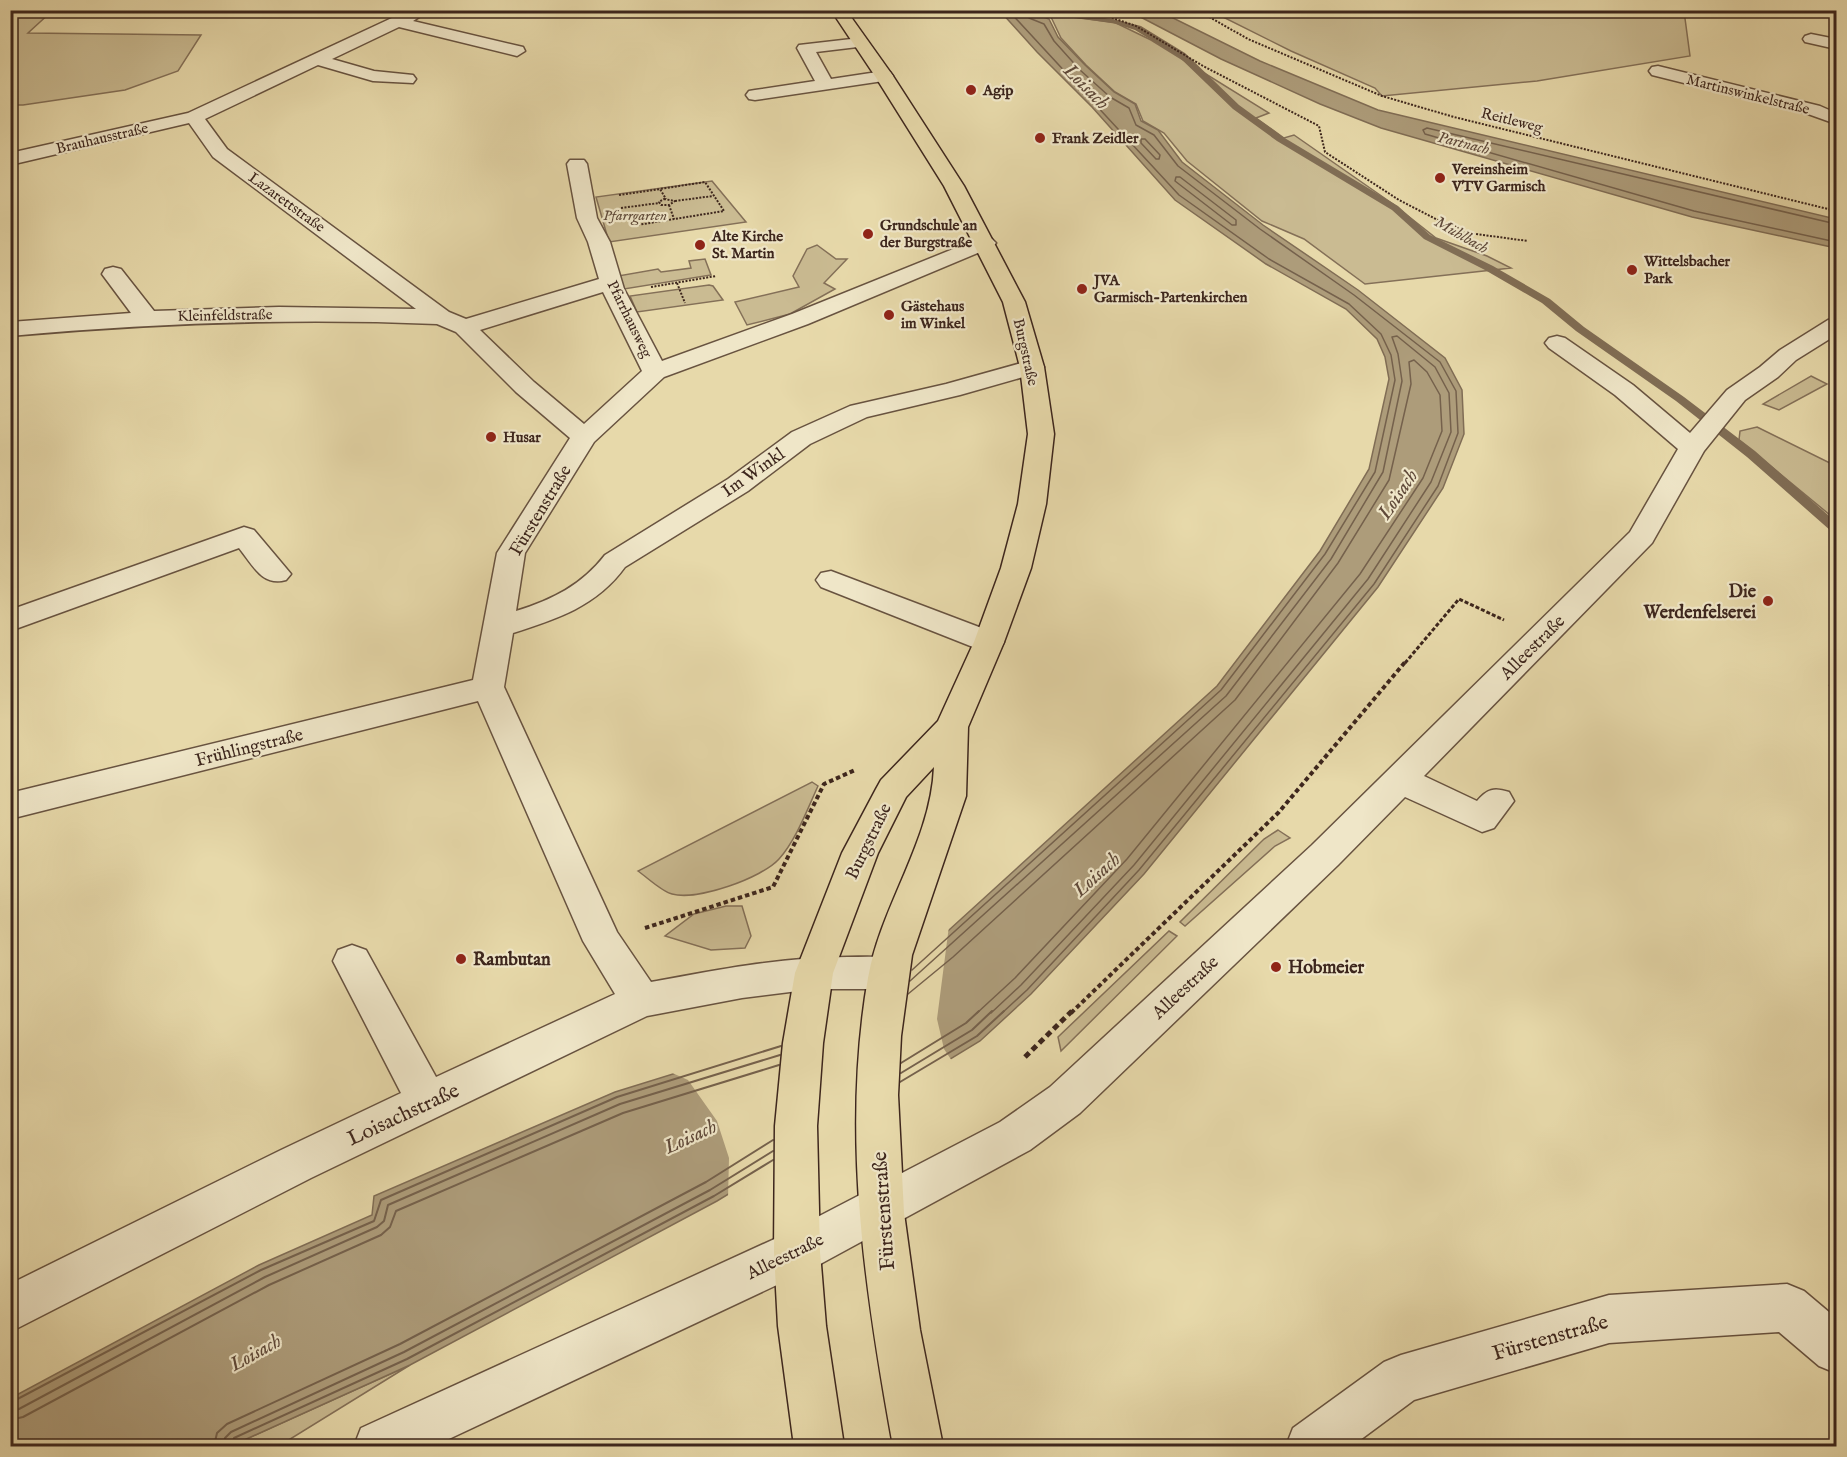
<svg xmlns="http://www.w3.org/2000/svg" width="1847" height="1457" font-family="'IM FELL English',serif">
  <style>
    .green { fill: #cabb92; stroke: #847058; stroke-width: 1.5 }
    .water { fill: #ad9c7a; stroke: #806d55; stroke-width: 1.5 }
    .pier { fill: #e7d9aa }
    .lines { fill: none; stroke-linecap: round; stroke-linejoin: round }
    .shore-far1 { stroke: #75614c; stroke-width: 1.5 }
    .shore { stroke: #75614c; stroke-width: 2 }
    .stream { fill: #806d55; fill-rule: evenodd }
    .minor-casing { stroke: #685340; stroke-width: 3 }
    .major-casing { stroke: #3d261d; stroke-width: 3 }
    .path-far3 { stroke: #3d261d; stroke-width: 2; stroke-dasharray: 2 1.5; stroke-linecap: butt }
    .path-far2 { stroke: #3d261d; stroke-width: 3; stroke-dasharray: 4 2; stroke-linecap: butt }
    .path-far1 { stroke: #3d261d; stroke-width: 4; stroke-dasharray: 4.5 3; stroke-linecap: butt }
    .path { stroke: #3d261d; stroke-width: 5; stroke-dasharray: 6 4; stroke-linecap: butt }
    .minor { fill: #efe6c8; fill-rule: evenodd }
    .major { fill: #e7d9aa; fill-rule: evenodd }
    .poi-dot { fill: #8f2418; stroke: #efe6c8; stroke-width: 2 }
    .labels { text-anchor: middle; stroke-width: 4.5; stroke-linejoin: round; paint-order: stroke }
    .far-poi-label { font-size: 15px; font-weight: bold; fill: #3d261d; stroke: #efe6c8; text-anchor: start }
    .far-street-label { font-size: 15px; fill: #3d261d; stroke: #efe6c8 }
    .far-park-label { font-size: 15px; font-style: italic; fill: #604b3a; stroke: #efe6c8 }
    .far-water-label { font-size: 16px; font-style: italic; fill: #5f4939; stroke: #efe6c8 }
    .street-label { font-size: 18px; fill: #3d261d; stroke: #efe6c8 }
    .poi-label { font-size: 18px; font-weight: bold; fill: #3d261d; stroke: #efe6c8; text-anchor: start }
    .water-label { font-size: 20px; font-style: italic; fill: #5f4939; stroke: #efe6c8 }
    .near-street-label { font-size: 21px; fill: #3d261d; stroke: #efe6c8 }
  </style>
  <rect width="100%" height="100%" fill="#e7d9aa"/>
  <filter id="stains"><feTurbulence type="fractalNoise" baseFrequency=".00333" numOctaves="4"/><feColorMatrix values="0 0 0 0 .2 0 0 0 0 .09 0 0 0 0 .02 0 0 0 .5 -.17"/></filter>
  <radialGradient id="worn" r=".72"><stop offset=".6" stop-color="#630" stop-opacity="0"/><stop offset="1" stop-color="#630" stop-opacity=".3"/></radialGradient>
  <g class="green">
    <polygon points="10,11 52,11 28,33 201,35 178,71 125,90 23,105 11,105"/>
    <polygon points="1211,11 1684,11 1690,56 1537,81 1382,96 1375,88 1291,51"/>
    <polygon points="1068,16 1116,23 1151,40 1269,113 1256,118 1284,138 1294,135 1393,204 1436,238 1487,256 1511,268 1365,284 1304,239 1262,221 1187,161 1164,133 1143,121 1136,104 1115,92 1086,65 1061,38 1051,17"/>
    <polygon points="712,181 746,222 609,242 596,197"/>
    <polygon points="817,245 836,259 847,259 824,283 835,289 790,314 747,325 735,302 799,287 793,276 807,249"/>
    <polygon points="705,259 711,275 624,289 618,276 658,269 661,272 691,268 689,261"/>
    <polygon points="709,285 713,286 723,300 637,312 630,296"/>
    <polygon points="1811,376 1827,384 1779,410 1763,404"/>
    <polygon points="1757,427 1836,466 1836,520 1739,440 1740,431"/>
    <path d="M 812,782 L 818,786 C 807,810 796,840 779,859 C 762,878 697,901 672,894 C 661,891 648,878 638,871 Z"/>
    <polygon points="1278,830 1290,838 1275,846 1185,926 1180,922 1264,839"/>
    <polygon points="726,906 742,906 751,936 745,948 711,950 665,936 694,914"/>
    <polygon points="1169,931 1177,936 1061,1051 1058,1037"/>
    <polygon points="410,1365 279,1446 231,1446"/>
  </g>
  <g class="water">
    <polygon points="1000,11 1027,11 1049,19 1058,37 1085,65 1114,92 1135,104 1141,121 1158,130 1182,162 1263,225 1358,290 1445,358 1462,390 1464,434 1443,488 1378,587 1144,874 1031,994 980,1041 717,1201 410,1365 231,1446 11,1446 11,1398 259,1265 372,1215 374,1196 615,1092 773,1043 864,1002 938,940 1217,686 1320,551 1369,469 1389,379 1385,357 1377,339 1346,309 1266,264 1175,200 1092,107 1037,52"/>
    <polygon points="1129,11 1159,11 1260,61 1378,110 1836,219 1836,248 1692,217 1381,128 1320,104 1221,59"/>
  </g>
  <polygon class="pier" points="949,926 937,1019 944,1049 952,1061 728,1198 729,1158 717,1121 688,1080 670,1072 772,1041 862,999"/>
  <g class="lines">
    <g class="shore-far1">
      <polygon points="1141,139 1145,139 1160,155 1159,159 1156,159 1141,143"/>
      <polygon points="1176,177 1180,177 1236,220 1236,225 1232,225 1175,181"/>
      <polyline points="1836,224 1427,128 1423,130 1425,134 1694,211 1836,242"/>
      <polyline points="912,970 1221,690 1325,554 1375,472 1395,380 1391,355 1381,334 1349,304 1269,259 1179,195 1008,10"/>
      <polyline points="910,981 1226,696 1331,559 1383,472 1402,381 1398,354 1392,337 1397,336 1435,367 1449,393 1451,432 1431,482 1368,579 1134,865 1021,985 991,1013"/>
      <polyline points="908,994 953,957 1235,700 1338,563 1389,480 1411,384 1409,362 1414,360 1427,372 1440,395 1442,431 1423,478 1360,574 1127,859 1015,978 977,1013"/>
      <polyline points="1002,1013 1027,990 1139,870 1374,584 1438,486 1458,433 1456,391 1440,362 1354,295 1260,229 1178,166 1154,135 1136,125 1129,108 1110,97 1080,70 1054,41 1044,24 1029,18 1026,10"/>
    </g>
    <g class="shore">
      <polyline points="901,1063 966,1023 979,1011"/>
      <polyline points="901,1073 972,1030 992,1011"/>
      <polyline points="900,1082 977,1036 1004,1011"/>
      <polyline points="10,1403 261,1270 374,1221 381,1200 617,1097 781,1046"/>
      <polyline points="10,1411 19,1409 265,1277 377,1227 384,1221 388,1205 620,1104 780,1055"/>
      <polyline points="10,1420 23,1417 269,1285 381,1235 390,1227 396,1211 623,1113 779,1065"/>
      <polyline points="214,1446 217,1433 227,1424 400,1344 706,1182 773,1140"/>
      <polyline points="223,1446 225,1438 231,1432 404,1352 710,1190 773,1151"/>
      <polyline points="231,1446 234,1438 407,1359 714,1196 773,1160"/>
    </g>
    <polygon class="stream" points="1011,10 1038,10 1113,19 1141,26 1185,53 1239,105 1283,137 1398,206 1430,235 1493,266 1550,299 1584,327 1684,397 1755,451 1836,522 1836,532 1831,531 1747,457 1676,401 1576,331 1542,303 1485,270 1424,239 1392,210 1277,141 1233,109 1179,57 1135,30 1113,23"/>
    <g class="minor-casing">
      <g id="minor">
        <path d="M 409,10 L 430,10 L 413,21 L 523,47 L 525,51 L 517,56 L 399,27 L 332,59 L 374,71 L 413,75 L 416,79 L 413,83 L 373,81 L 318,65 L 205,119 L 227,149 L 449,312 L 466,319 L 599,279 L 588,242 L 577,218 L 567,164 L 570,160 L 584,160 L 587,164 L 597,218 L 610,242 L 624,289 L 662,361 L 792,314 L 978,239 L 985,237 L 992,239 L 996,243 L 992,247 L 808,324 L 664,377 L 594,442 L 525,553 L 516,611 C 552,600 582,585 605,555 L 728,479 L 792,432 L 850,406 L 946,384 L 1032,360 L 1041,362 L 1044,367 L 1041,372 L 960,395 L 867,417 L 810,444 L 748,491 L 625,567 C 597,606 557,619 513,633 L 504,687 L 617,932 L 651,982 C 716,970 781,957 848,957 C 867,957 885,955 903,962 L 908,973 L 903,984 L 889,989 L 814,989 L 742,998 L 647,1016 L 311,1178 L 10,1332 L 10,1284 L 281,1150 L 401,1093 L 333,961 L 338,950 L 352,945 L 366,950 L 436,1077 L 615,994 L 583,941 L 478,701 L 10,819 L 10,793 L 473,680 L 497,553 L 570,438 L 516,392 L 456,332 L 437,324 C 294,318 153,323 10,336 L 10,322 L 131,313 L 102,274 L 105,269 L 113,267 L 121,269 L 154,311 L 279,307 L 416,309 L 213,157 L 189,123 L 10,165 L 10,153 L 188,113 ZM 603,292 L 642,371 L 584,424 L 534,382 L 480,330 Z"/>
        <polygon points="1811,34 1836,39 1836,49 1805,42 1803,39 1805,36"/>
        <polygon points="860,38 868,43 866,46 816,52 831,79 884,71 890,72 893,76 890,80 755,100 749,99 746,95 749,91 755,90 815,81 797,48 799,45"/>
        <polygon points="1658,66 1820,106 1836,113 1836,124 1808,114 1652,75 1649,71 1652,67"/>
        <path d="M 1836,318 L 1836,335 L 1796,360 L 1778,377 L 1745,400 L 1704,451 L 1652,543 L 1424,776 L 1477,801 C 1487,789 1494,787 1509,792 L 1514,801 L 1494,828 L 1482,832 L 1405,797 L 1338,865 L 1080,1113 L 1030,1150 L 813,1268 L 434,1446 L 354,1446 L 361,1428 L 781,1236 L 1000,1122 L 1050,1087 L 1312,845 L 1630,532 L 1678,449 L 1615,395 L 1549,348 L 1545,343 L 1549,338 L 1557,336 L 1565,338 L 1633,385 L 1690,433 L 1727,390 L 1760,367 L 1780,350 L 1828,320 Z"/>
        <path d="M 244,527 L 254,530 L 286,568 L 291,574 L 286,580 C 262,587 253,565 239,548 L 10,631 L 10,610 Z"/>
        <polygon points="831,571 1000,635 1004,642 1000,649 989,652 978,649 821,587 816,580 821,573"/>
        <polygon points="1787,1284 1804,1291 1836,1318 1836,1373 1819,1366 1779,1332 1609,1343 1414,1400 1352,1446 1286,1446 1293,1428 1384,1362 1401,1355 1609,1295"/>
      </g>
    </g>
    <g class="major-casing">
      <path id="major" d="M 831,10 L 846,10 L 893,76 L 964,186 L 1025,302 L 1044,367 L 1054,434 L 1046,504 L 1031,568 L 1004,642 L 968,727 L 966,796 L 912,955 L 901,1036 L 898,1095 L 904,1213 L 920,1330 L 943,1446 L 893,1446 C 865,1292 841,1134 868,978 C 881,905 931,841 934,767 L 906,797 L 878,853 L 833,973 L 823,1043 L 817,1126 L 820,1252 L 826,1326 L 844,1446 L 794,1446 L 778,1326 L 774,1252 L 775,1126 L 783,1043 L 795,973 L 842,853 L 876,789 L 881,780 L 938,721 L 974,642 L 1001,568 L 1018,504 L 1028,434 L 1020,367 L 1003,302 L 944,186 L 875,76 Z"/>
    </g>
    <g class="path-far3">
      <polyline points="1197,10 1248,39 1382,96 1454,117 1836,211"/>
      <polyline points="1092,11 1136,26 1203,66 1319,126 1325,152 1399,200 1461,232 1528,241"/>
      <polyline points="619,195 660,189 666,199"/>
      <polygon points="664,199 675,201 669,205 661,205 659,202"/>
      <polyline points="675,201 713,196"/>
      <polyline points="669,205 674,219"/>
      <polyline points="621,208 659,203"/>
      <polyline points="631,226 724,211 705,182 660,189"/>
      <polyline points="677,283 685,303"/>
      <polyline points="651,287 716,276"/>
    </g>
    <polyline class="path-far2" points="1405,663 1459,599 1504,620"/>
    <g class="path-far1">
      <polyline points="1829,684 1836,685"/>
      <polyline points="645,928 773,887 824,784 855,770"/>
      <polyline points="1071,1013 1279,812 1406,661"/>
    </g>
    <polyline class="path" points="1025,1057 1072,1011"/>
    <use href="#minor" class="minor"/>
    <use href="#major" class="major"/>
  </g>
  <g class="poi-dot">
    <circle cx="971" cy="90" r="6"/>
    <circle cx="1040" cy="138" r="6"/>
    <circle cx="1440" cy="178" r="6"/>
    <circle cx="868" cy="234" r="6"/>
    <circle cx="700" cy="245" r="6"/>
    <circle cx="1632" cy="270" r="6"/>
    <circle cx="1082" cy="289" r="6"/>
    <circle cx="889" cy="315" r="6"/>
    <circle cx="491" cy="437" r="6"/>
    <circle cx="1768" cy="601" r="6"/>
    <circle cx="461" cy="959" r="6"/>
    <circle cx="1276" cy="967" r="6"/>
  </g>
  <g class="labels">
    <g class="far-poi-label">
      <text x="983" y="95">Agip</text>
      <text x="1052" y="143">Frank Zeidler</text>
      <text x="1452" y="174">Vereinsheim<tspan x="1452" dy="17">VTV Garmisch</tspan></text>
      <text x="880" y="230">Grundschule an<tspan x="880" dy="17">der Burgstraße</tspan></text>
      <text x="712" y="241">Alte Kirche<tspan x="712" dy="17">St. Martin</tspan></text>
      <text x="1644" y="266">Wittelsbacher<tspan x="1644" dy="17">Park</tspan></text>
      <text x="1094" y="285">JVA<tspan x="1094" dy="17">Garmisch-Partenkirchen</tspan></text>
      <text x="901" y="311">Gästehaus<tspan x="901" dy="17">im Winkel</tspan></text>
      <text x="503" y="442">Husar</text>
    </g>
    <g class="far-street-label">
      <text transform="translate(1748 94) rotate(14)" y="5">Martinswinkelstraße</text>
      <text transform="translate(1512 120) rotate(14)" y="5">Reitleweg</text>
      <text transform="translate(102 138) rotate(-13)" y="5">Brauhausstraße</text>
      <text transform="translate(287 202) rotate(36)" y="5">Lazarettstraße</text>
      <text transform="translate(225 315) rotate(-1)" y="5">Kleinfeldstraße</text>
      <text transform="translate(630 319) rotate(64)" y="5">Pfarrhausweg</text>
      <text transform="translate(1026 352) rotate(77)" y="5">Burgstraße</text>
    </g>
    <g class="far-park-label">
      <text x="635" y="220">Pfarrgarten</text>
    </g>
    <g class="far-water-label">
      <text transform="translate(1464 142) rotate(14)" y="6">Partnach</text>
      <text transform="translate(1462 234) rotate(30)" y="6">Mühlbach</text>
    </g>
    <g class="street-label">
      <text transform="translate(753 472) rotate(-35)" y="6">Im Winkl</text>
      <text transform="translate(540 510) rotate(-59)" y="6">Fürstenstraße</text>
      <text transform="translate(1532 647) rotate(-45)" y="6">Alleestraße</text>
      <text transform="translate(249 747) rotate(-14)" y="6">Frühlingstraße</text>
      <text transform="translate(868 841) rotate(-64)" y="6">Burgstraße</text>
      <text transform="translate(1185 987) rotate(-43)" y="6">Alleestraße</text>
      <text transform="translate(785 1256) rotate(-26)" y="6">Alleestraße</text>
    </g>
    <g class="poi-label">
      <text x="1756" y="597" text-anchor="end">Die<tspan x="1756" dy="21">Werdenfelserei</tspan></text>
      <text x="473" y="965">Rambutan</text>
      <text x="1288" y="973">Hobmeier</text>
    </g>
    <g class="water-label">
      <text transform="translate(1087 86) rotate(45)" y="7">Loisach</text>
      <text transform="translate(1397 494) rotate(-56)" y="7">Loisach</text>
      <text transform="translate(1096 874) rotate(-42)" y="7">Loisach</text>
      <text transform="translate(690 1136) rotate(-25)" y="7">Loisach</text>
      <text transform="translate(255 1352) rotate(-29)" y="7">Loisach</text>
    </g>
    <g class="near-street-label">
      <text transform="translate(403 1114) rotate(-25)" y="7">Loisachstraße</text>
      <text transform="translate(883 1211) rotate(-94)" y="7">Fürstenstraße</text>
      <text transform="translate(1550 1337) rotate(-16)" y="7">Fürstenstraße</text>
    </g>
  </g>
  <rect width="1847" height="1457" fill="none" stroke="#e7d9aa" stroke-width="36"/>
  <rect x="12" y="12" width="1823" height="1433" fill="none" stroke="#3d261d" stroke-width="3"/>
  <rect x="18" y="18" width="1811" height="1421" fill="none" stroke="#3d261d" stroke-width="1.5"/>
  <rect width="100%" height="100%" filter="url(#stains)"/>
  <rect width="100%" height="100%" fill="url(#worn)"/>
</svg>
